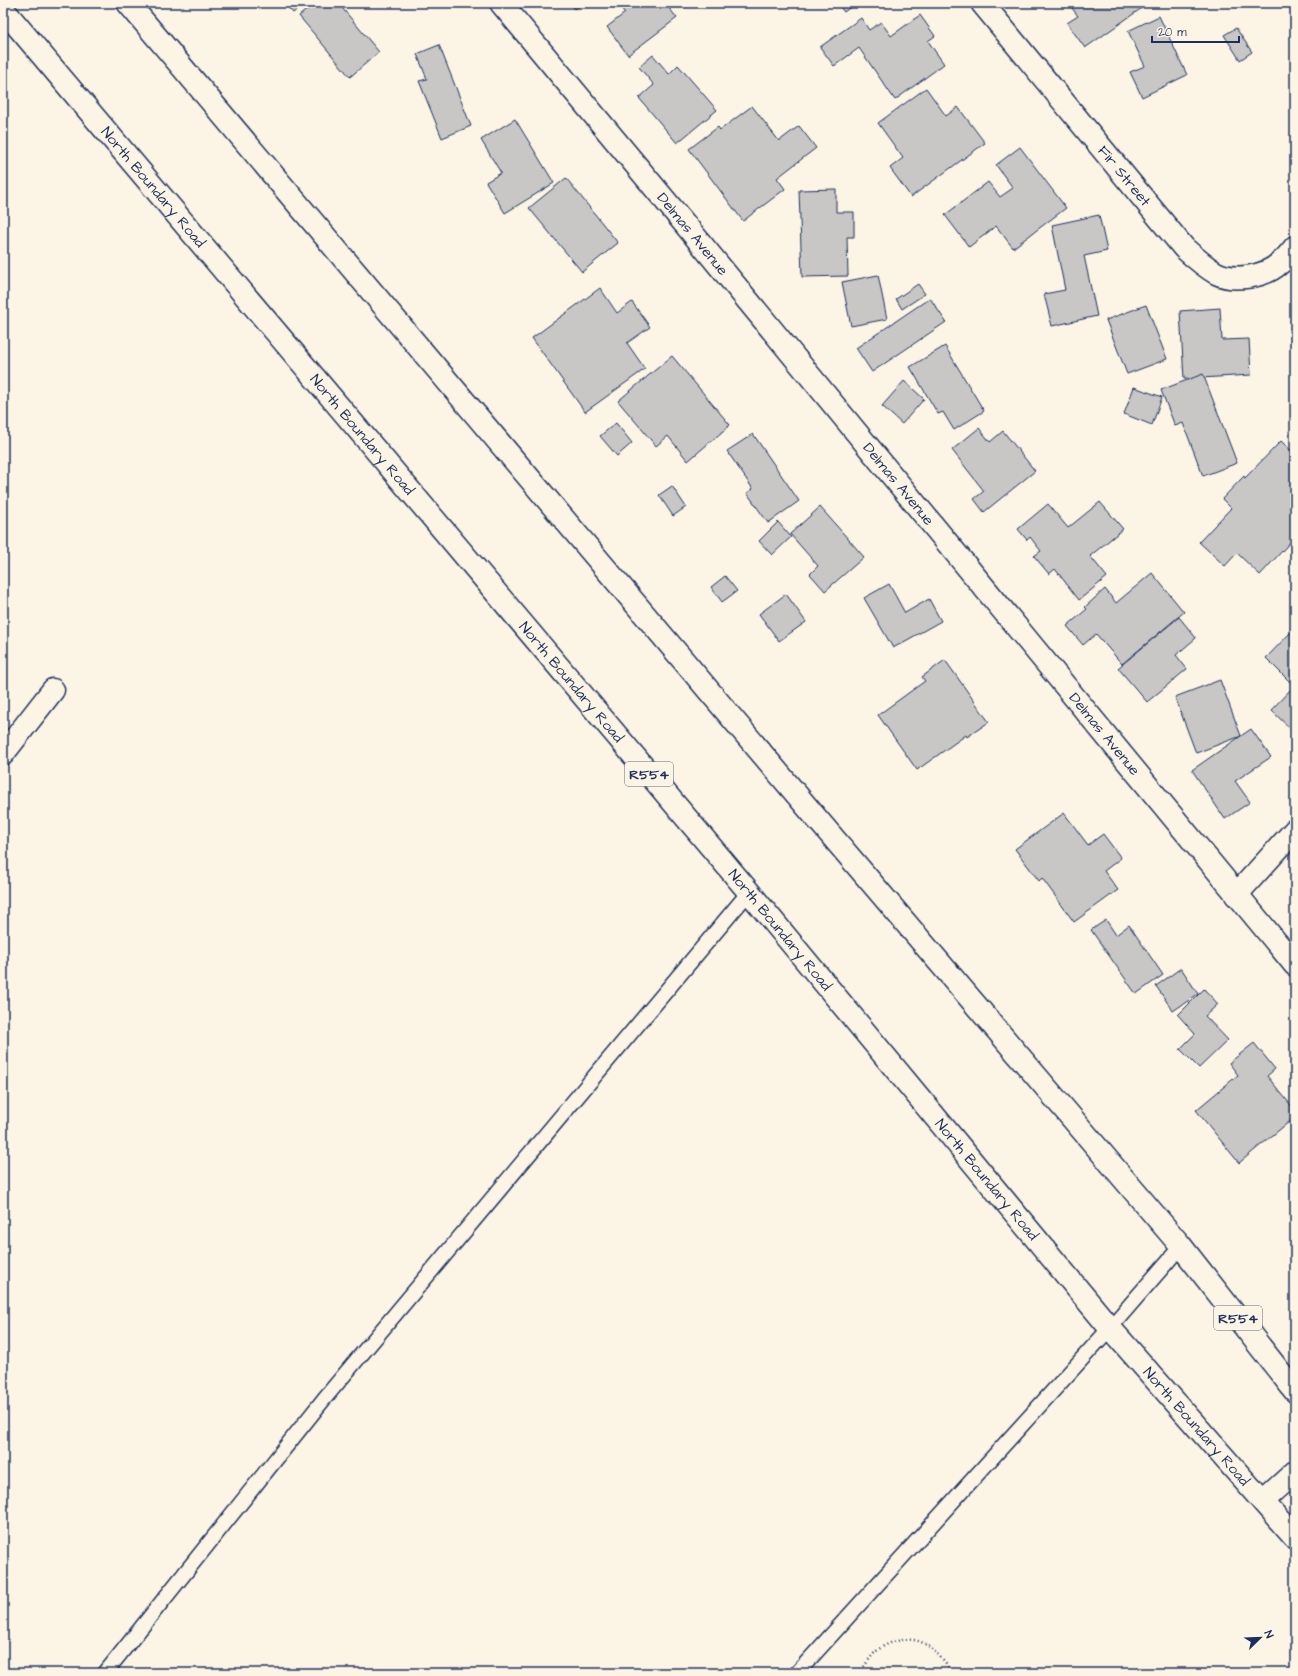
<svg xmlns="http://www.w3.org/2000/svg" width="1298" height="1676" font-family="'Architects Daughter',sans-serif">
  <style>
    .building { fill: #c8c7c6; stroke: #1b2f5e }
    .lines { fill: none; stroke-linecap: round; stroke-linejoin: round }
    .service-casing { stroke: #1b2f5e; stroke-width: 17 }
    .minor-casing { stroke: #1b2f5e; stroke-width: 25 }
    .primary-casing { stroke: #1b2f5e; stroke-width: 25 }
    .path { stroke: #1b2f5e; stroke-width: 2.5; stroke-dasharray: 1 3; stroke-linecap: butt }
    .service { stroke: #fcf5e5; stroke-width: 14 }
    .minor { stroke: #fcf5e5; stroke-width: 22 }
    .primary { stroke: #fcf5e5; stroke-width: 22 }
    .labels { text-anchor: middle; stroke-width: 3; stroke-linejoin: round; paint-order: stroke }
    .shield { fill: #fcf5e5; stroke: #5e6a86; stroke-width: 1 }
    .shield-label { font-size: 14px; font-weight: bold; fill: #1b2f5e }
    .street-label { font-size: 15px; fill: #1b2f5e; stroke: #fcf5e5 }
  </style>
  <rect width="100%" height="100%" fill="#fcf5e5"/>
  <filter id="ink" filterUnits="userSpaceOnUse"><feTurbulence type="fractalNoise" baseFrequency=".025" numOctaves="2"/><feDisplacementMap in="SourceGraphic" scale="8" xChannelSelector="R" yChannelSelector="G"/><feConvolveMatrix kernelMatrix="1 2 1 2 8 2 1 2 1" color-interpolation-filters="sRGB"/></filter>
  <g filter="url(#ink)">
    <g class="building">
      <polygon points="284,3 305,3 293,13"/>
      <polygon points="315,3 338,3 379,52 350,77 299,16"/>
      <polygon points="570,3 584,3 575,9"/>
      <polygon points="617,3 665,3 677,18 628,55 607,27 625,13"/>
      <polygon points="837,3 856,3 844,12"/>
      <polygon points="1068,3 1149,3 1085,48 1067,23 1078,16"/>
      <polygon points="920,15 935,36 928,41 944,64 895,100 859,48 834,66 820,47 861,18 869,30 881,22 891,36"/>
      <polygon points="1159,16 1187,75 1142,97 1130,72 1145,66 1128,31"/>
      <polygon points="1236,28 1252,52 1240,60 1224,35"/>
      <polygon points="439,45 471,126 442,138 419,81 427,79 417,54"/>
      <polygon points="653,55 669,74 678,65 717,110 677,143 639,98 654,85 639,67"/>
      <polygon points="926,88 946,116 958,107 985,143 911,197 890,168 903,158 878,123"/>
      <polygon points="752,106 779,141 799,126 816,148 777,178 785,189 743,221 689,149 718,127 720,130"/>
      <polygon points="515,119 554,183 505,213 486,182 501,173 481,140"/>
      <polygon points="1020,147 1066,208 1013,248 996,226 969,247 945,215 988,182 1000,197 1013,188 996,165"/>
      <polygon points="566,178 618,243 582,272 529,208"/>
      <polygon points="836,189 836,212 854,212 854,237 847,237 848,276 802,277 799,190"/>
      <polygon points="1099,215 1107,251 1084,256 1097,316 1052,326 1044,294 1065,290 1052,225"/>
      <polygon points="878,275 887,319 851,326 842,282"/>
      <polygon points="918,284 925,294 902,309 896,299"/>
      <polygon points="600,288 617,313 632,302 650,327 627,343 645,369 585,412 532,338"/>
      <polygon points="930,298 946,322 872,372 856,348"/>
      <polygon points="1146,305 1167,359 1127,374 1106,320"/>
      <polygon points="1220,308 1222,340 1249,339 1251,375 1184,379 1180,311"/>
      <polygon points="945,346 984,411 954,430 943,412 938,414 910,367"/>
      <polygon points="672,356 730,425 688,461 668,436 656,446 618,401"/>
      <polygon points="1203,374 1237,463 1203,476 1183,423 1175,426 1161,390"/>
      <polygon points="904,381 924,399 902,424 882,406"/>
      <polygon points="1134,387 1162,397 1152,425 1124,414"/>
      <polygon points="616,423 632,443 617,456 600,436"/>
      <polygon points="979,428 990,442 1003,431 1035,471 984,512 974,499 984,491 952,450"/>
      <polygon points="753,434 799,501 768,523 747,493 753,489 727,451"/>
      <polygon points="1281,441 1295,454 1295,537 1260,575 1237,553 1225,566 1199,542 1231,508 1222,499 1244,476 1245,478"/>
      <polygon points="672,486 686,507 673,516 659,495"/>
      <polygon points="1100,502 1123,529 1090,556 1107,577 1079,600 1055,569 1049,574 1034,556 1041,551 1030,537 1027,540 1018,529 1048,504 1068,528"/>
      <polygon points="820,507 864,557 825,591 810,574 818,566 790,534"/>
      <polygon points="778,522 791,537 772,555 759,541"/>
      <polygon points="1152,573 1184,612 1122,664 1096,634 1083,645 1067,626 1087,609 1085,607 1105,589 1116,603"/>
      <polygon points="725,576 737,591 722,602 711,587"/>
      <polygon points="889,584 905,613 929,599 941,621 893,648 864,598"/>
      <polygon points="786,594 806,622 779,641 759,614"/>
      <polygon points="1179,617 1196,638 1176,655 1187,669 1147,702 1118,668"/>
      <polygon points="1292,631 1295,634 1295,733 1271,710 1294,686 1266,658"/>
      <polygon points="945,660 989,722 967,737 966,735 917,770 878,715 925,681 922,677"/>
      <polygon points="1220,680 1241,736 1196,753 1175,697"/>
      <polygon points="1251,729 1271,757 1235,781 1250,802 1225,819 1192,770"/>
      <polygon points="1064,813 1088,845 1103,834 1121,858 1104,871 1118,890 1074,922 1042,878 1039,881 1015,849"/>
      <polygon points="1106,920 1116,935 1129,925 1163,975 1136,994 1091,930"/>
      <polygon points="1181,968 1198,994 1173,1011 1156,986"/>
      <polygon points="1204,989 1218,1004 1205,1016 1228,1040 1199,1068 1180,1049 1195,1034 1178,1015"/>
      <polygon points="1254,1043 1275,1069 1267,1076 1295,1110 1295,1117 1239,1163 1196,1110 1238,1075 1229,1063"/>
    </g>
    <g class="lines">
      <g class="service-casing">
        <g id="service">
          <polyline points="105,1673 324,1399 749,892"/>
          <polyline points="797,1673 1110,1328 1181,1246"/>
        </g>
      </g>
      <g class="minor-casing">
        <g id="minor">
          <path id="s1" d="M 501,3 L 684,223 L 1295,965"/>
          <path id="s2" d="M 982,3 L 1184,248 C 1194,257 1204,266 1216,273 C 1234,282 1265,277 1280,263 C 1286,259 1290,253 1295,247"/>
          <polyline points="3,754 53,690"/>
          <polyline points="1236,895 1295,830"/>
        </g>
      </g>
      <g class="primary-casing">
        <g id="primary">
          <polyline points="128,3 813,814 1181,1246 1295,1391"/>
          <path id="s3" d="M 3,9 L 749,892 L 1110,1328 L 1295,1538"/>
          <polyline points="1263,1501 1295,1472"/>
        </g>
      </g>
      <path class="path" d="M 859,1673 C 865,1666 871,1655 879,1649 C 890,1641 910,1636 923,1643 C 935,1649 945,1663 953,1673"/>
      <use href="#service" class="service"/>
      <use href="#minor" class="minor"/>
      <use href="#primary" class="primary"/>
    </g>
  </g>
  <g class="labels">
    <g class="shield">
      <rect x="625" y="762" width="48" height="24" rx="3"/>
      <rect x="1214" y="1306" width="48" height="24" rx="3"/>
    </g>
    <g class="shield-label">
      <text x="649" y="779">R554</text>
      <text x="1238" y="1323">R554</text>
    </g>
    <g class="street-label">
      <text dy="5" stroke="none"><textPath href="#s2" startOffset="224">Fir Street</textPath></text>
      <text dy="5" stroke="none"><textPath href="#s3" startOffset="233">North Boundary Road</textPath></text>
      <text dy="5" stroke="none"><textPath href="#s1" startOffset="300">Delmas Avenue</textPath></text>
      <text dy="5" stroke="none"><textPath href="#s3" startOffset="557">North Boundary Road</textPath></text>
      <text dy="5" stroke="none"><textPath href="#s1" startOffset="624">Delmas Avenue</textPath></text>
      <text dy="5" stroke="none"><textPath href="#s3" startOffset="881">North Boundary Road</textPath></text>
      <text dy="5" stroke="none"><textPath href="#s1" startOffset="948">Delmas Avenue</textPath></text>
      <text dy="5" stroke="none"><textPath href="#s3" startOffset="1205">North Boundary Road</textPath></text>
      <text dy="5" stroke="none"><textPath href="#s3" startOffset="1529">North Boundary Road</textPath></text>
      <text dy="5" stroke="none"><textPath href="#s3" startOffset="1853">North Boundary Road</textPath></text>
    </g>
  </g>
  <rect width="1298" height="1676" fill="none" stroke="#fcf5e5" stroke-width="16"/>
  <rect x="8" y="8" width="1282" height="1660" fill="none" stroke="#1b2f5e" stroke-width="1.5" filter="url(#ink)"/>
  <g transform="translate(1260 1638) rotate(67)" stroke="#fcf5e5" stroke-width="3" paint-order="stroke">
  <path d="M0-3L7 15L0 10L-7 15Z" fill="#1b2f5e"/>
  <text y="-6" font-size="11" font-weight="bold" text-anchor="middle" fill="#1b2f5e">N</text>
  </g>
  <path d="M1152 36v6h87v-6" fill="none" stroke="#1b2f5e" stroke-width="2"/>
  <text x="1158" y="36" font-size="12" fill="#1b2f5e" stroke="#fcf5e5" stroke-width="3" paint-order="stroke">20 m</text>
</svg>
